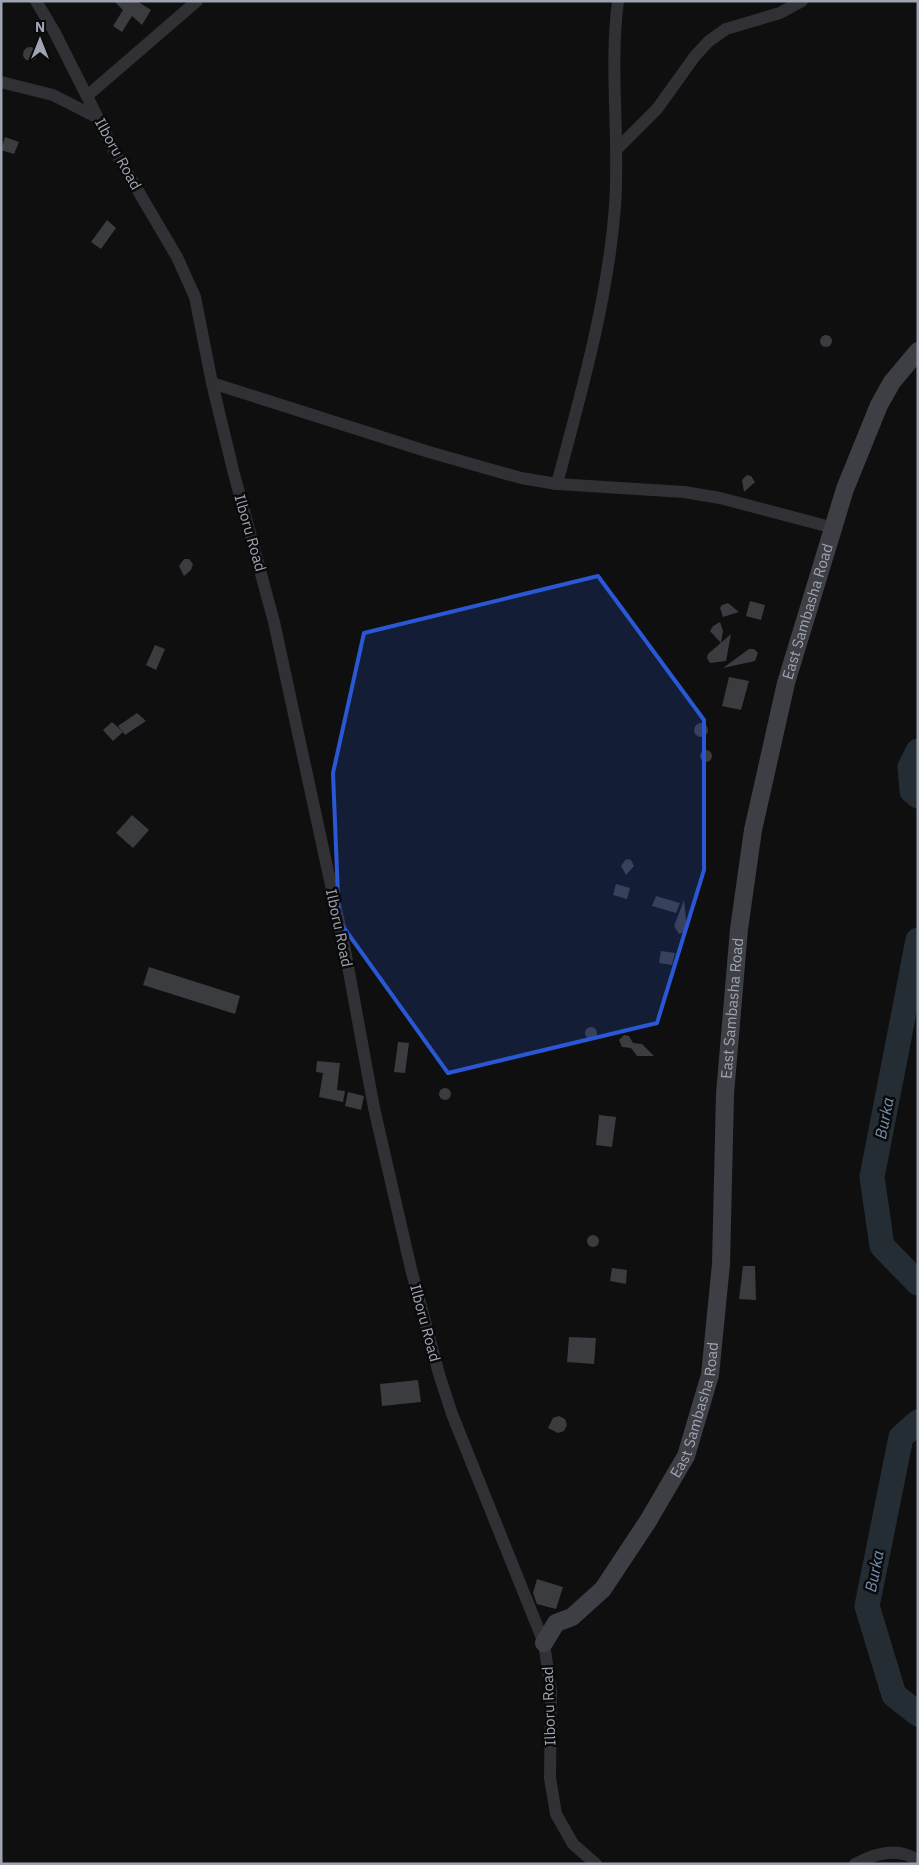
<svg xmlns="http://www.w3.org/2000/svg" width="919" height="1865" font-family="'IBM Plex Sans',sans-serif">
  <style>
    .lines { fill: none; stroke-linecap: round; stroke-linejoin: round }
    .river { stroke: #252d34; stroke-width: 25 }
    .building { fill: #3b3c40 }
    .street { stroke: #303035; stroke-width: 12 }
    .secondary { stroke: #3e3f45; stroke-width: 18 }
    .marked { fill: #2a57d4; fill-opacity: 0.2; stroke: #2a57d4; stroke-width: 4; stroke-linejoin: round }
    .labels { text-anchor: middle; stroke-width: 5; stroke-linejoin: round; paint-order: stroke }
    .street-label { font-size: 15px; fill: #9fa4b2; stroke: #0a0a0b }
    .water-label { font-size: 16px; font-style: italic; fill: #7590af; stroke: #0a0a0b }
  </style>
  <rect width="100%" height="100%" fill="#0f0f10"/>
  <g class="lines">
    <g class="river">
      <polyline points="918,751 910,767 912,791 918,796"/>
      <polyline points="918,940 872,1177 882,1246 918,1283"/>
      <polyline points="918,1422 901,1437 867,1606 894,1695 918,1714"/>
    </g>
  </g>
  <g class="building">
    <polygon points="114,1 137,1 151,10 142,25 132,16 122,32 113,26 123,10"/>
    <circle cx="30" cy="54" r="7"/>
    <polygon points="5,137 19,142 14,154 1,150"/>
    <polygon points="107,220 116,228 101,249 91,242"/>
    <circle cx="826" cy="341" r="6"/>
    <polygon points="747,475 751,476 755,482 744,492 742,480"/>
    <polygon points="184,559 189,559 193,564 191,570 184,576 179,566"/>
    <polygon points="750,601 765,605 761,620 746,616"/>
    <polygon points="728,603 739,612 723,617 720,608 722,605"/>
    <polygon points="720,622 723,631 721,643 710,631 713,626"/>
    <polygon points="731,634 726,661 710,663 707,658 708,654"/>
    <polygon points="155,645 165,649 156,670 146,665"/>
    <polygon points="749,649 754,649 758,653 755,661 723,668"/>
    <polygon points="729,677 749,681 741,710 722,706"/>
    <polygon points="137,713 146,721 125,735 118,726"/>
    <polygon points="112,722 123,732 113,741 103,730"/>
    <circle cx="701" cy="730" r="7"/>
    <circle cx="706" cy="756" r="6"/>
    <polygon points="132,815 149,830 133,848 116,833"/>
    <polygon points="626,859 631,860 634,866 626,875 621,866"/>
    <polygon points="616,884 630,888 627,899 613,895"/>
    <polygon points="656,896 680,903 676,913 652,906"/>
    <polygon points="684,900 687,928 685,932 679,934 674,926"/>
    <polygon points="661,951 675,953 672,965 659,963"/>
    <polygon points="149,967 240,996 235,1014 143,985"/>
    <circle cx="591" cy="1033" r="6"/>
    <polygon points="624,1035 629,1036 633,1043 642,1044 654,1056 637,1056 631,1048 622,1047 619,1040"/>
    <polygon points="398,1042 409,1043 405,1073 394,1072"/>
    <polygon points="317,1061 340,1063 337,1090 345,1091 343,1102 319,1097 323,1073 316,1072"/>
    <circle cx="445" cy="1094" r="6"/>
    <polygon points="348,1092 364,1096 361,1110 345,1106"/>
    <polygon points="599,1115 616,1117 612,1147 596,1145"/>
    <circle cx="593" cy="1241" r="6"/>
    <polygon points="743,1266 755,1266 756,1300 739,1299"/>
    <polygon points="612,1268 627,1270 626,1284 610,1281"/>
    <polygon points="569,1337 596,1338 594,1364 567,1362"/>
    <polygon points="418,1380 421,1402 382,1406 380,1384"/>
    <polygon points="559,1416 565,1419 567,1425 564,1431 558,1433 548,1428 553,1418"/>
    <polygon points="537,1579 563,1587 556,1609 537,1604 533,1593"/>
  </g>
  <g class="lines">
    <g class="street">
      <polyline points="36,1 54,31 114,150 177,257 195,297 212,383 233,470 274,622 345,950 374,1108 411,1269 439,1374 452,1414 544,1643 551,1691 550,1778 556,1814 573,1844 596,1864"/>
      <polyline points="1,82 53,95 98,118"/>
      <polyline points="87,96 197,1"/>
      <polyline points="617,149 657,109 695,56 709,41 726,29 780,13 802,1"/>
      <polyline points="212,383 429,452 521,478 557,484 684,492 720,498 834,528"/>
      <path d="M 557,484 C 581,393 608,300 615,206 C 620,137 609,69 618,1"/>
      <path d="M 855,1864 C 874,1854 899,1846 918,1861"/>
    </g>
    <path class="secondary" id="s1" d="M 544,1643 L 556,1623 L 572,1617 L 603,1589 L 648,1521 L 686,1456 L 710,1375 L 721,1264 L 725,1094 L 739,929 L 753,830 L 786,683 L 845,489 L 879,405 L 892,382 L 918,351"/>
  </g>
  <path class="marked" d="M 598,576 L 704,720 L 704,870 L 657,1023 L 448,1073 L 339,921 L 333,773 L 364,633 Z"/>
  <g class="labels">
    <g class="street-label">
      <text transform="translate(118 154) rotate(61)" y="5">Ilboru Road</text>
      <text transform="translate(250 533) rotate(74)" y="5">Ilboru Road</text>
      <text dy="5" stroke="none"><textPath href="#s1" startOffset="1096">East Sambasha Road</textPath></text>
      <text transform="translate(339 928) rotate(78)" y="5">Ilboru Road</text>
      <text dy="5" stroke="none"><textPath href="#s1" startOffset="691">East Sambasha Road</textPath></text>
      <text transform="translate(425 1323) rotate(75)" y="5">Ilboru Road</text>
      <text dy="5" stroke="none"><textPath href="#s1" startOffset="286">East Sambasha Road</textPath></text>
      <text transform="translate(549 1706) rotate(-92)" y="5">Ilboru Road</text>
    </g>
    <g class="water-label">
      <text transform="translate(884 1118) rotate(-79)" y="6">Burka</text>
      <text transform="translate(874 1571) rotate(-79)" y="6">Burka</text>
    </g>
  </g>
  <rect width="919" height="1865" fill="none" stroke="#9fa4b2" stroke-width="5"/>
  <g transform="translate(40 40)" stroke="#0a0a0b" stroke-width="4" paint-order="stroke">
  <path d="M0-4L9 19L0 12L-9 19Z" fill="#9fa4b2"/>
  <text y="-8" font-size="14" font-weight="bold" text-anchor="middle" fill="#9fa4b2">N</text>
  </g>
</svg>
